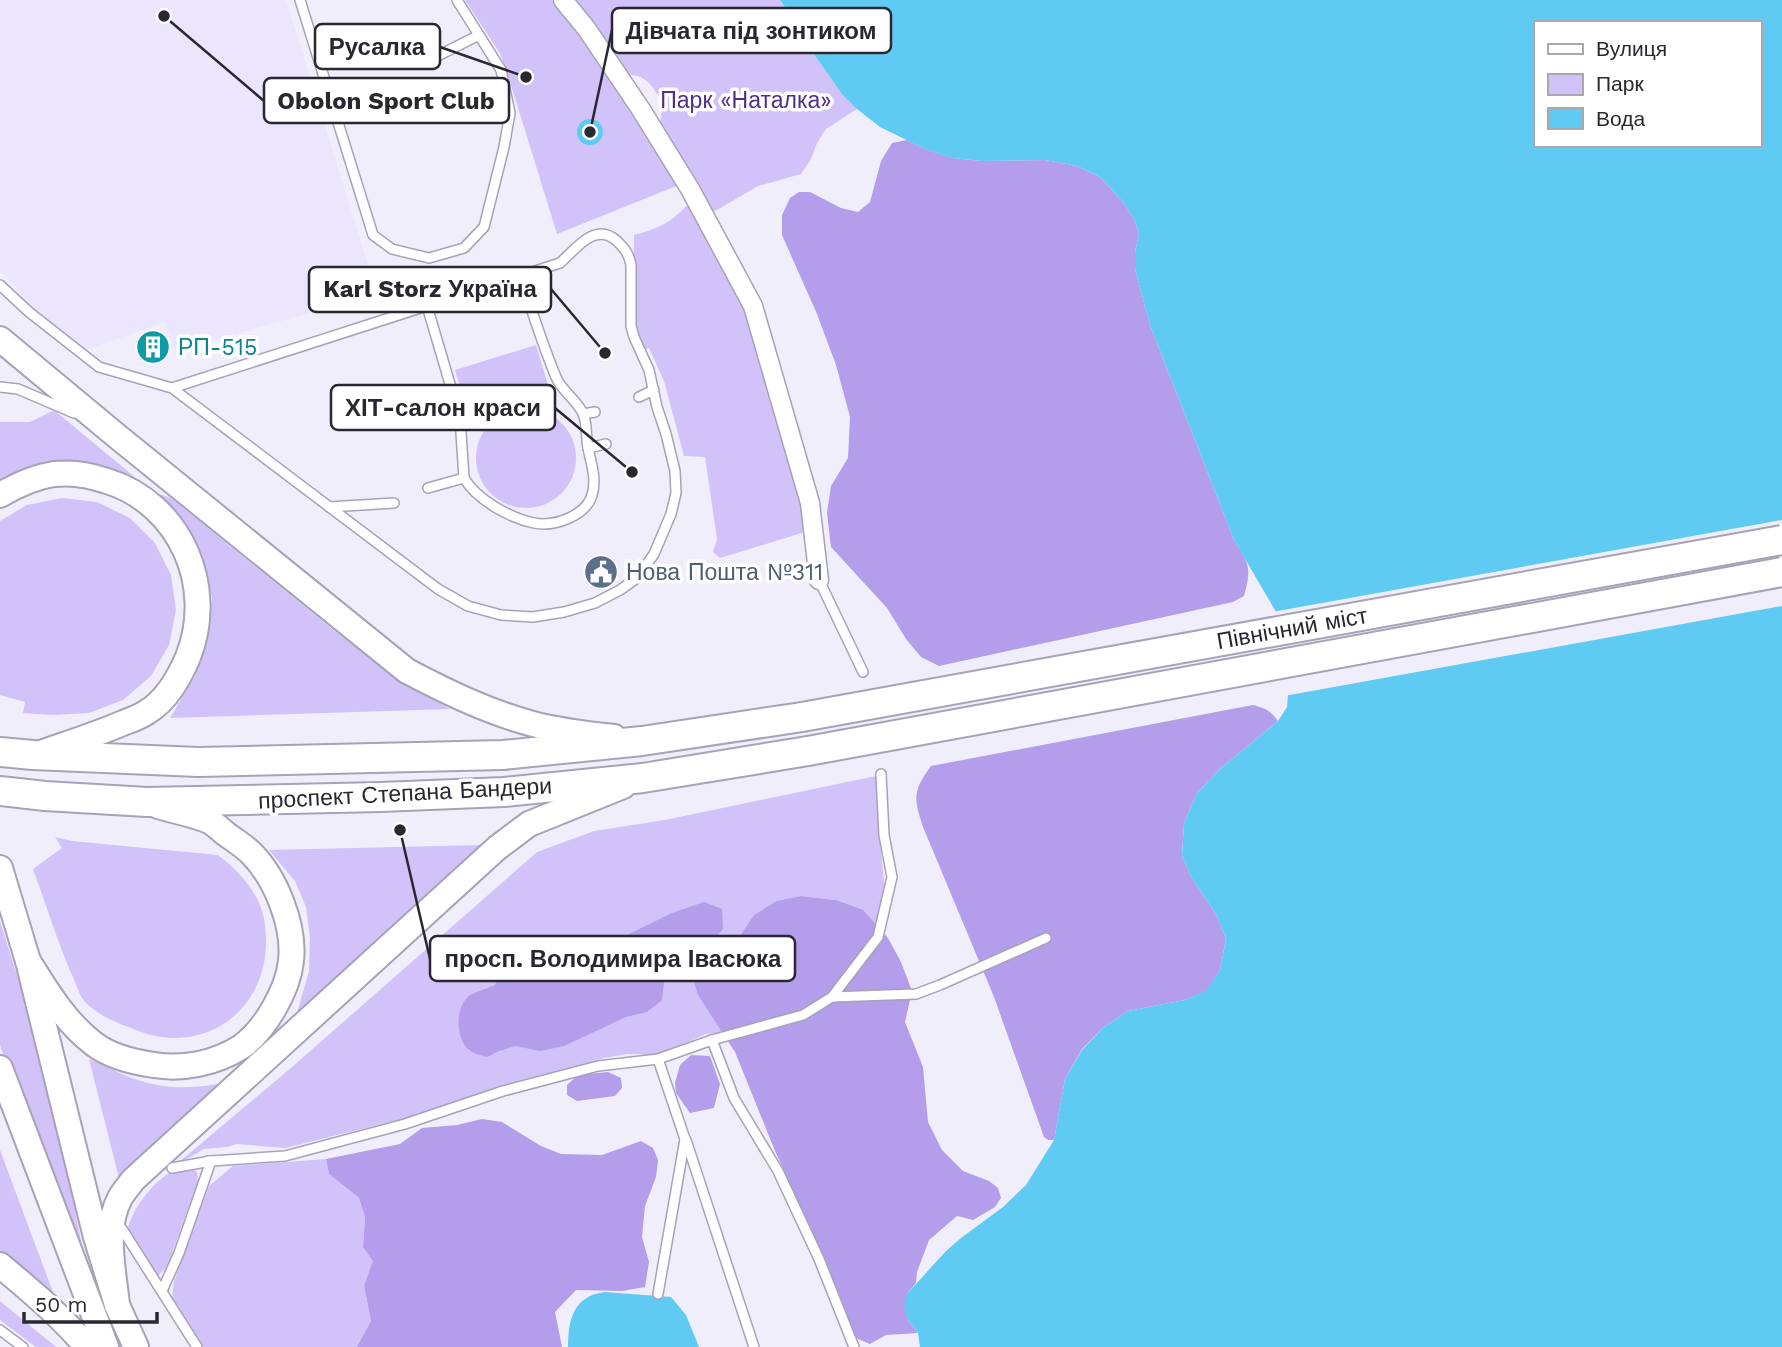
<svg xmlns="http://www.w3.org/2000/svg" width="1782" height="1347" font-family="'Work Sans',sans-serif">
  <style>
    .built { fill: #ebe5fd }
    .green { fill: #d1c2f9 }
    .forest { fill: #b49deb }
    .water { fill: #60cbf2; fill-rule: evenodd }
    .pier { fill: #f1eefc }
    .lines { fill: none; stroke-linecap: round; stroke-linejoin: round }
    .lane-casing { stroke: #a7a2b7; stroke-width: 12 }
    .street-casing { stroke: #a7a2b7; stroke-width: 21 }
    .secondary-casing { stroke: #a7a2b7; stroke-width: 28 }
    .primary-casing { stroke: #a7a2b7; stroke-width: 32 }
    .lane { stroke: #fff; stroke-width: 9 }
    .street { stroke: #fff; stroke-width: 18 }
    .secondary { stroke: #fff; stroke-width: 24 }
    .primary { stroke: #fff; stroke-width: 28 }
    .primary-bridge-casing { stroke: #a7a2b7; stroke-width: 32; stroke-linecap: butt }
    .primary-bridge { stroke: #fff; stroke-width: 28 }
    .labels { text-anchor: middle; stroke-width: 7; stroke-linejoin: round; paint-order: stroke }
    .park-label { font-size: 23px; fill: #512f88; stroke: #fff }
    .culture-label { font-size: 23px; fill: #0d838f; stroke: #fff; text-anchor: start }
    .service-label { font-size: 23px; fill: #4e5e75; stroke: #fff; text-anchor: start }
    .street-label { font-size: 23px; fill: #29272f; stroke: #fff }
    .leader { fill: none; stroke: #29272f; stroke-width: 2.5 }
    .callout-dot { fill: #29272f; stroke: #fff; stroke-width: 2.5 }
    .callout { fill: #fff; stroke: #29272f; stroke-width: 2.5 }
    .callout-label { font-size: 24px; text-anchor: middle; font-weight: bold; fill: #29272f }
  </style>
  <rect width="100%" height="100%" fill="#f1eefc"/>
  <polygon class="built" points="0,0 286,0 377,294 175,351 165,322 85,350 32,306 0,270"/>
  <g class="green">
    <polygon points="465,0 552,0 591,46 679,185 557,234 515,98 501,55"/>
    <path d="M 566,0 L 780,0 C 805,37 825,76 857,109 L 826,129 L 817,143 L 811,159 L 801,174 L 758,186 L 710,214 L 657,127 L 661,119 L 663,104 C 651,84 648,75 623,74 Z"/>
    <path d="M 688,204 L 749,308 L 808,508 L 805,532 L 720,558 L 713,552 L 717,539 L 705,457 L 684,456 L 664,381 L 649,348 L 643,350 L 633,324 L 634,235 C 658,229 672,222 688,204 Z"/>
    <polygon points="536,345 548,385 467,411 455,370"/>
    <circle cx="526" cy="458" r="50"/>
    <polygon points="54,410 148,488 108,471 0,484 0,422 30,422"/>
    <polygon points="159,494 171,498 332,629 405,684 450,709 170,718 195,676 209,630 212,598 202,554"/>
    <polygon points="62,498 97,502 130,518 155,543 171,575 176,610 169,645 151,676 123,700 89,713 53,715 23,713 25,702 0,695 0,521 27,505"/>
    <polygon points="876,776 879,833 885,890 877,926 836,900 801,896 776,901 754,915 735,943 700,970 698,995 724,1033 706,1034 658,1055 627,1054 604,1058 402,1119 285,1148 237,1144 227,1147 204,1149 172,1168 292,1067 537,852 594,831 665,820"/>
    <path d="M 55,837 L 72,841 L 218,855 C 235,868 250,883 259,903 C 265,915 266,931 266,944 C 265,1001 220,1045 162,1037 C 152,1036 141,1032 131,1028 C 115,1022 98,1015 85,1002 C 81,998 78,990 76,984 C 59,947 47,907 33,869 L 62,848 Z"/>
    <polygon points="481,845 295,1020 309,971 310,938 306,907 295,881 269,850"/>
    <polygon points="0,921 36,1036 61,1138 83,1251 14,1086 0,1045"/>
    <path d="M 89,1059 C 111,1069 134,1081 158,1085 C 182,1090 207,1086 231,1082 L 120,1182 Z"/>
    <polygon points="0,1150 57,1303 0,1257"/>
    <polygon points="326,1159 329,1174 359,1198 365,1217 363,1246 374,1261 364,1286 371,1321 359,1345 357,1347 204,1347 172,1299 174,1281 209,1186 233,1166"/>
    <path d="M 191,1168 L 197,1172 L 198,1181 L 167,1267 L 158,1276 L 128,1228 C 134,1207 151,1185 169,1173 C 175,1169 184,1169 191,1168 Z"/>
    <polygon points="0,1301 56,1347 36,1347 0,1320"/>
  </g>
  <g class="forest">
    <path d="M 907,140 L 925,149 L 953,158 L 982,161 L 1045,160 L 1077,166 L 1100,177 L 1123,202 L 1134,219 L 1139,234 L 1135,252 L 1135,269 L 1150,325 L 1234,540 C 1249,564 1252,567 1244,596 L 1233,602 L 939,666 L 921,657 L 906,639 L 887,608 L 831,547 L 827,513 L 831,486 L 848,458 L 850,417 L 836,365 L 817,314 L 782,235 L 782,215 L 790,198 L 799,192 L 810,192 L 841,208 L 858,212 L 870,202 L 881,161 L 892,143 Z"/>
    <path d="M 1253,705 C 1265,708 1271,711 1278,721 L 1221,768 L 1197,793 L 1184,823 L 1182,855 L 1191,877 L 1216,914 L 1226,939 L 1220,970 L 1208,990 L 1185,1000 L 1128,1011 L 1104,1027 L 1082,1049 L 1065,1079 L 1054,1140 L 1048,1140 L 1044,1137 L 994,997 L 923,827 C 914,799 912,792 931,766 Z"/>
    <polygon points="801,896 836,900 863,910 888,938 901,962 912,991 905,1022 923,1067 928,1122 942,1150 963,1171 989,1181 998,1188 1001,1198 995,1207 973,1220 957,1216 929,1240 917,1272 916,1283 907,1294 908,1320 918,1333 886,1335 870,1344 856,1338 821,1251 775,1151 735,1052 698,995 694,982 700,970 735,943 754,915 776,901"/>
    <path d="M 704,902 L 722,909 L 723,929 L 713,940 L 684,958 L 665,974 L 662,1000 L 647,1012 L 626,1017 L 564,1046 L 540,1051 L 516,1046 L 499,1051 L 487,1057 C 479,1055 474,1054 467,1048 C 456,1037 455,1007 469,996 C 472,993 489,988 495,985 L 508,950 L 573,939 L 627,935 L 672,913 Z"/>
    <polygon points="691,1055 710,1056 720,1084 714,1108 690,1113 676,1093 675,1083 680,1065"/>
    <polygon points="608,1072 621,1078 622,1088 615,1096 577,1101 567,1095 567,1085 578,1075"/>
    <polygon points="482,1119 502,1122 541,1146 561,1154 602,1155 641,1141 653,1148 658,1160 656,1177 645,1206 642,1237 649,1262 645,1287 622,1291 576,1290 555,1312 562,1347 357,1347 371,1321 364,1286 373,1261 363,1247 365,1217 359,1198 329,1174 326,1159 400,1144 422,1128 457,1125"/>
  </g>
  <g class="water">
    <path d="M 780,0 L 1782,0 L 1782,1347 L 920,1347 L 918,1333 L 908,1320 L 904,1306 L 907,1294 L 945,1252 L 961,1238 L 1003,1207 L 1026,1185 L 1054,1140 L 1065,1079 L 1082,1050 L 1104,1027 L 1128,1011 L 1185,1000 L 1207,990 L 1220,970 L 1226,939 L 1216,914 L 1191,877 L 1182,855 L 1184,823 L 1197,793 L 1221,768 L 1278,721 L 1287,707 L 1290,669 L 1279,617 L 1234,540 L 1150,325 L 1135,269 L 1135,252 L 1139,234 L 1134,219 L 1123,202 L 1100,177 L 1077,166 L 1045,160 L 982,161 L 952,158 L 925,149 L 880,127 L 857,109 L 842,94 L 809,47 L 797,25 ZM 1535,23 L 1759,23 L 1759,145 L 1535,145 Z"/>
    <circle cx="590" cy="132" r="13"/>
    <path d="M 605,1292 L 671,1297 L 686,1315 L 699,1347 L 568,1347 C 568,1318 574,1296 605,1292 Z"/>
  </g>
  <polygon class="pier" points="1782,520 1782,606 1284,696 1286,669 1276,618 1272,612"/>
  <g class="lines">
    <g class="lane-casing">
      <g id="lane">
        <polyline points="300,0 373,235 392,249 429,258 464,248 484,227 504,147 510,113 501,70 457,0"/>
        <polyline points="424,63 479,35"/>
        <polyline points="332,101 376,86"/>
        <path d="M 0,285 L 29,312 L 99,367 L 172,388 L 438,589 L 468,606 L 501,615 L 533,617 L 564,612 L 595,603 L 620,590 L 637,578 L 654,554 L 671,514 L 676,493 L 675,471 L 666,434 L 657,407 L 649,370 L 634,337 L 631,326 L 631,265 C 629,254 625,249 617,241 C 595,221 576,249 560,263 L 172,388"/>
        <polyline points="427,306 460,418 464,478"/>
        <polyline points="0,387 18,389 74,413"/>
        <polyline points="639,397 654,390"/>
        <polyline points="583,414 595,412"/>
        <polyline points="588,448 606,444"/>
        <path d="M 428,488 L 464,478 C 477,500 510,518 534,523 C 554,527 586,516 592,495 C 597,479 591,463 588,448 C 586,437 587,426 584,416 C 579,401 561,391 556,377 C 542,344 532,310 520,276"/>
        <polyline points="329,507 394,503"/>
        <polyline points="819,580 863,672"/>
        <polyline points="832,997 916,994 940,985 1046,938"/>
        <polyline points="712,1040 734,1098 778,1171 819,1259 854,1347"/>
        <polyline points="658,1059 685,1139 658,1294"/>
        <polyline points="686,1140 754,1347"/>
        <polyline points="172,1168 211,1161 285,1156 405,1124 503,1091 598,1066 658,1059 712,1040 803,1015 832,997 878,937 892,877 884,835 881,774"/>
        <polyline points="116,1222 122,1229 197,1347"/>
        <polyline points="162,1291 179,1253 211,1161 208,1161"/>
        <polyline points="0,1330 23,1347"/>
      </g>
    </g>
    <g class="street-casing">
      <polyline id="street" points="563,0 586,28 640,108 690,189 753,306 810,503 819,580"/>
    </g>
    <g class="secondary-casing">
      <g id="secondary">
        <path d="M 0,339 L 118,437 L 407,671 C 447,692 488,712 533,724 C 559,731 587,734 614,737"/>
        <path d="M 0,495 C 17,485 34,477 54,474 C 72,472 90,475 107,481 C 181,504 216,587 188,657 C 179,678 167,700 147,712 C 140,717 131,720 123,723 C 95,735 66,744 38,754"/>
        <polyline points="0,868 28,961 96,1237 117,1305 136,1347"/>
        <path d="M 28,961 C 47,991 65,1022 94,1044 C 111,1057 133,1062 154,1065 C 183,1070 216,1063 241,1047 C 265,1030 288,990 291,961 C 295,926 276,878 251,853 C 244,846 234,840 226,834 C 221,830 215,824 209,821 C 193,814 174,811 158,806"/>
        <polyline points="0,1068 106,1347"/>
        <path d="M 0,1265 C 31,1291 61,1316 87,1347"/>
        <path d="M 117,1305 C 114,1272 103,1229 120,1198 C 123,1192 129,1186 133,1180 L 497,848 L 529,824 L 623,786"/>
      </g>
    </g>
    <g class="primary-casing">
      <g id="primary">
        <polyline points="0,752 33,755 198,762 503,755 642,741 802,717"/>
        <polyline points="0,791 45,796 147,802 381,797 504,792 643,778 808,751"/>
      </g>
    </g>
    <use href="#lane" class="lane"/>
    <use href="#street" class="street"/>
    <use href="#secondary" class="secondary"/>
    <use href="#primary" class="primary"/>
    <g class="primary-bridge-casing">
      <g id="primary-bridge">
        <polyline points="802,717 1782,540"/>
        <polyline points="808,751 1782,572"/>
      </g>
    </g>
    <use href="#primary-bridge" class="primary-bridge"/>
  </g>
  <defs>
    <g id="building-disc" transform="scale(1.75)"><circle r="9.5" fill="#0f9aa8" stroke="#fff"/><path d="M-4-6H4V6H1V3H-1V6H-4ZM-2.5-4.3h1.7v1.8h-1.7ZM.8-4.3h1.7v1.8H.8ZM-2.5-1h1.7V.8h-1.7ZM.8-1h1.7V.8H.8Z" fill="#fff"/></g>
    <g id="civic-disc" transform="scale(1.75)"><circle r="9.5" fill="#5c6f8a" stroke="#fff"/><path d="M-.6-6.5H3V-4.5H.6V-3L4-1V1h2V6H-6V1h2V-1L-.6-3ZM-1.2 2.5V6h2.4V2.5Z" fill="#fff"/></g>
  </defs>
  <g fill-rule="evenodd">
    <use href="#building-disc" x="153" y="347"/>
    <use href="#civic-disc" x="601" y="572"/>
  </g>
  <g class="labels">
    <g class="park-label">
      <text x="746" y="108">Парк «Наталка»</text>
    </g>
    <g class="culture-label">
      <text x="178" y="355">РП-515</text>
    </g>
    <g class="service-label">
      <text x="626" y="580">Нова Пошта №311</text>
    </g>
    <g class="street-label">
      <text transform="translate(1292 628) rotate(-10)" y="8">Північний міст</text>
      <text transform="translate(405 793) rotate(-3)" y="8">проспект Степана Бандери</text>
    </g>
  </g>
  <path class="leader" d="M590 132L612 30M526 77L440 47M164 16L264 101M605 353L551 289M632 472L555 408M400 830L430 959"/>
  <g class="callout-dot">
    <circle cx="590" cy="132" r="7"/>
    <circle cx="526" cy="77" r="7"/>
    <circle cx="164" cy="16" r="7"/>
    <circle cx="605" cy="353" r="7"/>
    <circle cx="632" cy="472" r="7"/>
    <circle cx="400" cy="830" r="7"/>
  </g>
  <g class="callout">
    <rect x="612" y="8" width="279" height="45" rx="7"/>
    <rect x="315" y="24" width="125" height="45" rx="7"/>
    <rect x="264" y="78" width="245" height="45" rx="7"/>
    <rect x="309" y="267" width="242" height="45" rx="7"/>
    <rect x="331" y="385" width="224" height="45" rx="7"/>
    <rect x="430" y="936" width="365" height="45" rx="7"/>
  </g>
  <g class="callout-label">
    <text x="751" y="39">Дівчата під зонтиком</text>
    <text x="377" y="55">Русалка</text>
    <text x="386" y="109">Obolon Sport Club</text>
    <text x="430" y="297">Karl Storz Україна</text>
    <text x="443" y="416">ХІТ-салон краси</text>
    <text x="613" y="967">просп. Володимира Івасюка</text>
  </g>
  <rect x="1534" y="21" width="228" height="126" fill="#ffffff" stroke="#a9a9ac" stroke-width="2"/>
  <rect x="1548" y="44" width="35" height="10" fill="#ffffff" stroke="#a9a9ac" stroke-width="2"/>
  <text x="1596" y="56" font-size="21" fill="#29272f">Вулиця</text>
  <rect x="1548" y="74" width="35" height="21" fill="#d1c2f9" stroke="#a9a9ac" stroke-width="2"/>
  <text x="1596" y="91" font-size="21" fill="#29272f">Парк</text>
  <rect x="1548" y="108" width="35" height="21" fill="#60cbf2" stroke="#a9a9ac" stroke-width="2"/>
  <text x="1596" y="126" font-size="21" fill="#29272f">Вода</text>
  <path d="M24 1312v10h133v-10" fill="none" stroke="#29272f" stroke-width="3.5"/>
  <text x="35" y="1312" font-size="21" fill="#29272f" stroke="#ffffff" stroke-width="5" paint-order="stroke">50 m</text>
</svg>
